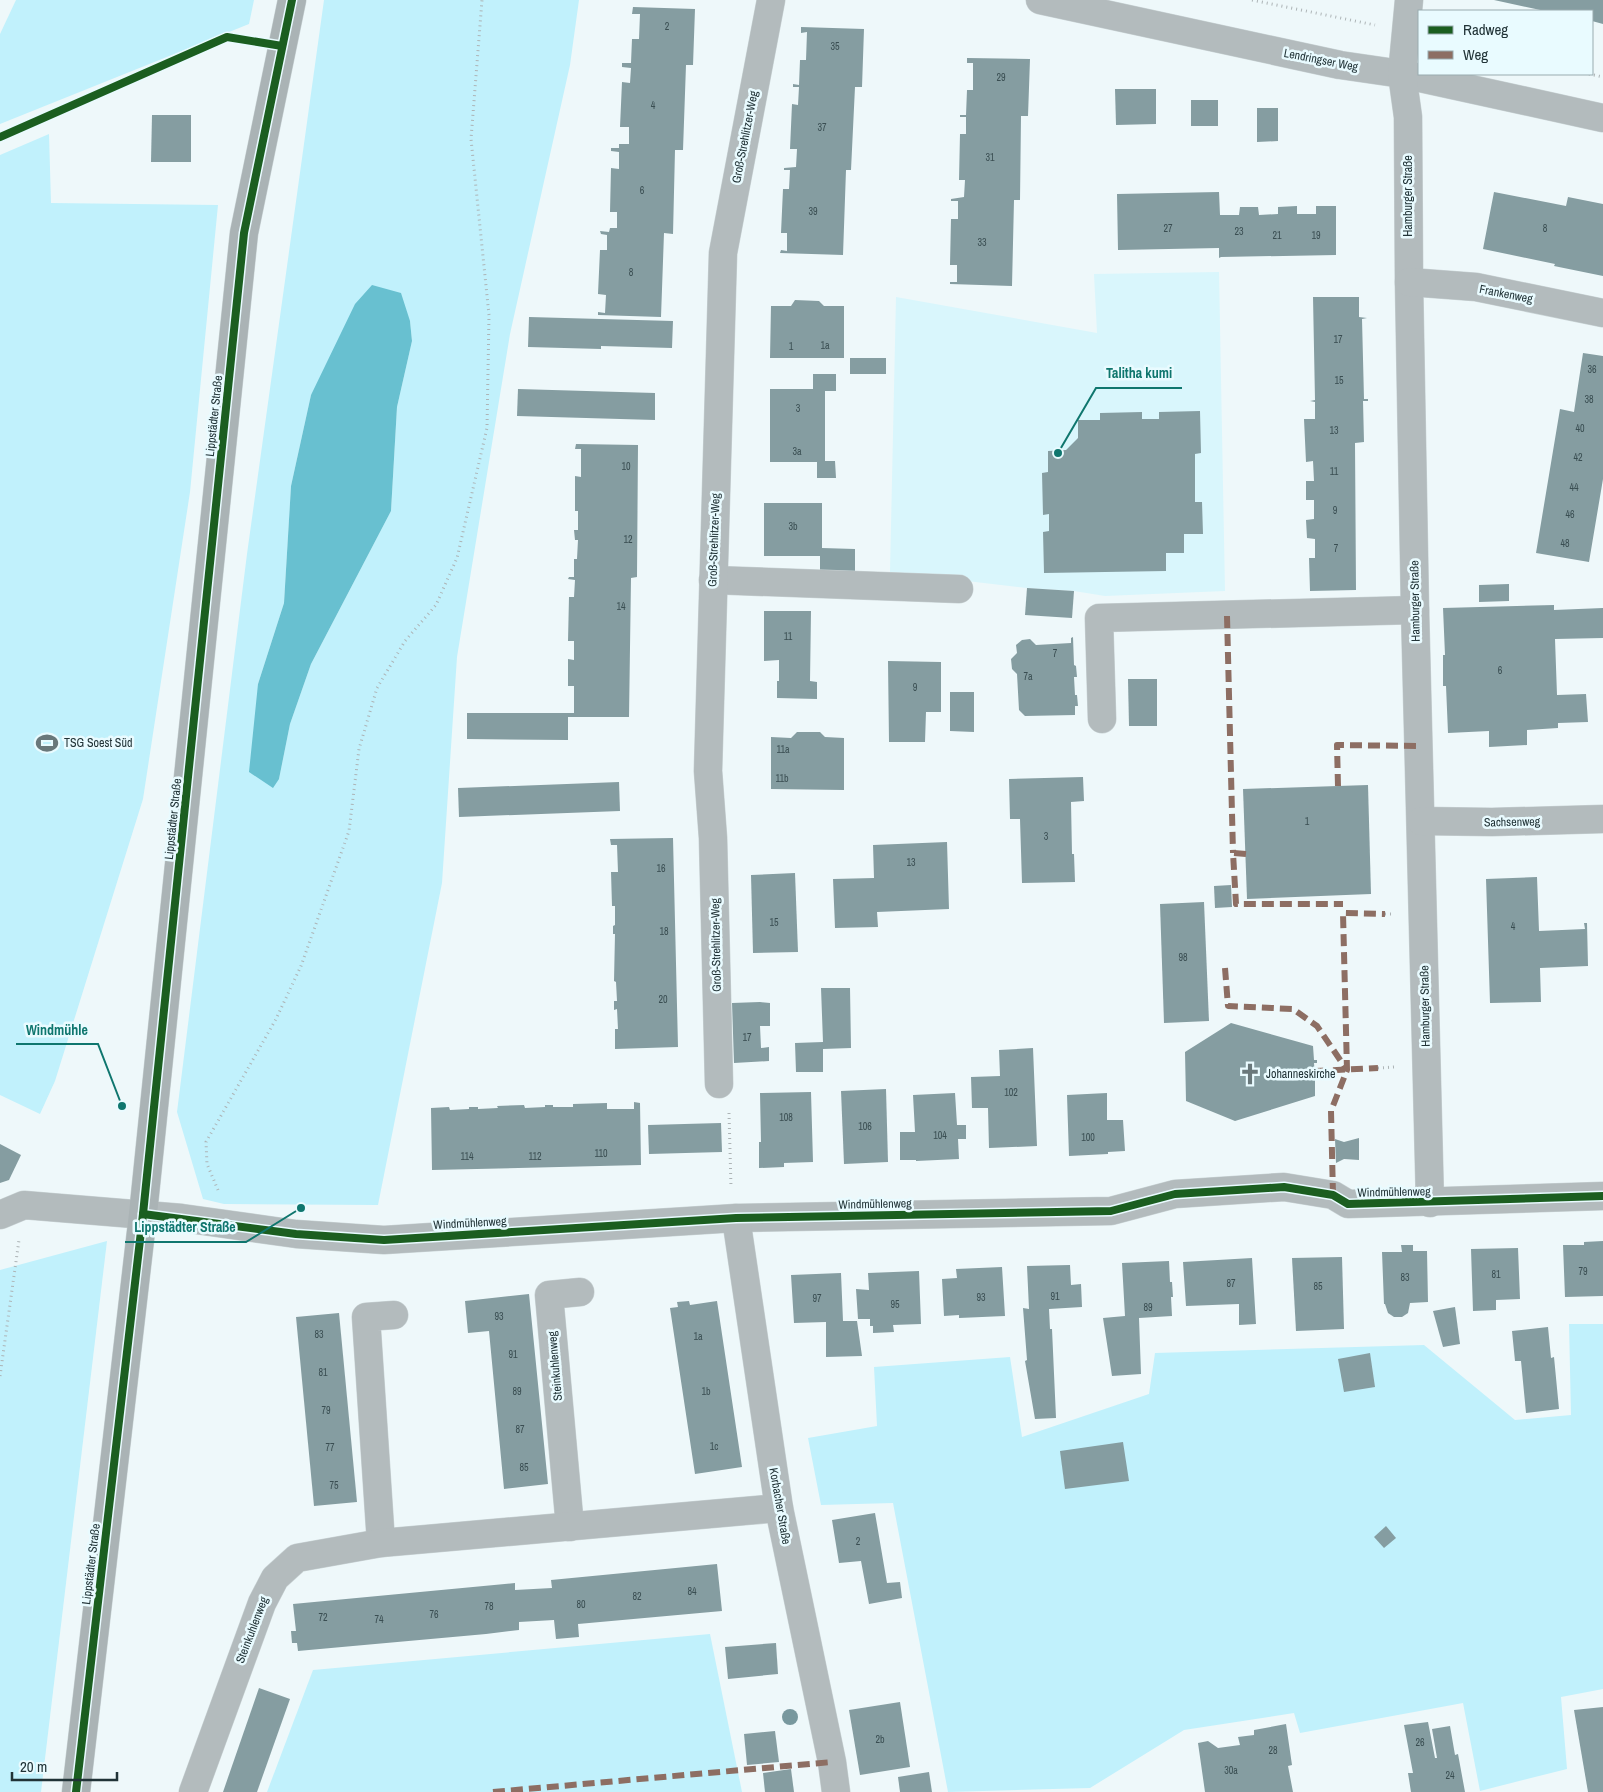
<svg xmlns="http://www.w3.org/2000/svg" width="1603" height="1792" font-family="'Archivo Narrow',sans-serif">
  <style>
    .built { fill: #d9f6fc }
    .green { fill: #c1f1fc; fill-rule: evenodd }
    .water { fill: #68c0d0 }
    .building { fill: #859da1 }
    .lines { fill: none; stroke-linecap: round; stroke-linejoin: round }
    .minor-casing { stroke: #cad4d6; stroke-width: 29 }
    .major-casing { stroke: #cad4d6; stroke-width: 29 }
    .path { stroke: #adb4b6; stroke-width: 3; stroke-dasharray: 1 4; stroke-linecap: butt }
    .minor { stroke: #b3bbbd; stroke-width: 28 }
    .major { stroke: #aab3b5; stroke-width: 28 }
    .quiet { stroke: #8d6e63; stroke-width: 6; stroke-dasharray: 12 6; stroke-linecap: butt }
    .cycleway-casing { stroke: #e9fbff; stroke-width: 11 }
    .cycleway { stroke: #1b5e20; stroke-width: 8 }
    .tree { fill: #78989e }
    .labels { text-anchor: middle; stroke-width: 5; stroke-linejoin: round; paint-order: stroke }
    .number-label { font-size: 10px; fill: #3a4e52 }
    .street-label { font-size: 12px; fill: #213337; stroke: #e9fbff }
    .poi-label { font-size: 12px; fill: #213337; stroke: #e9fbff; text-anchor: start }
    .leader { fill: none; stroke: #0f766e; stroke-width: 2 }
    .callout-dot { fill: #0f766e; stroke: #e9fbff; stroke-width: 2 }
    .callout-label { font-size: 14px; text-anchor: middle; font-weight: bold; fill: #0f766e; stroke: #e9fbff; stroke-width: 5; stroke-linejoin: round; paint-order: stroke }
  </style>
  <rect width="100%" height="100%" fill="#eef8fa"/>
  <polygon class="built" points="1219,272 1225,591 1105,596 1074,591 1027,588 890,572 896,297 1097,333 1094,274"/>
  <g class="green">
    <polygon points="16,0 254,0 249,24 0,124 0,34"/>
    <path d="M 324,0 L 579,0 L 570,65 L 510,334 L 457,657 L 442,883 L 378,1205 L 224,1204 L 203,1199 L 177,1112 L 247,554 ZM 410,321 L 412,341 L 397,407 L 391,511 L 311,664 L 290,724 L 279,779 L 258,684 L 284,603 L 291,486 L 311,395 Z"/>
    <polygon points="49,134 51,203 218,205 190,492 143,799 55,1081 40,1114 0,1095 0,155"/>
    <polygon points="107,1241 41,1792 0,1792 0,1270"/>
    <polygon points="1569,1324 1603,1324 1603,1689 1561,1697 1567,1769 1480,1791 1463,1703 1300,1733 1294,1713 1184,1730 1090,1788 948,1792 893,1503 821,1505 808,1438 877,1426 874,1367 1010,1357 1022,1437 1149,1394 1155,1353 1424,1345 1515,1420 1571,1415"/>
    <polygon points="710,1634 742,1792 267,1792 313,1670"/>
  </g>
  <polygon class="water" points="372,285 401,293 410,321 412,341 397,407 391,511 311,664 290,724 279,779 273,788 249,772 258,684 284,603 291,486 311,395 355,304"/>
  <g class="building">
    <polygon points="1494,0 1603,0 1603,24 1592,21 1592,11 1545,11"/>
    <polygon points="633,7 695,9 693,65 686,65 683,150 675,150 673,234 664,233 661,317 598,315 598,312 605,313 606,295 598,294 600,250 607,250 607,235 601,234 600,231 609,232 610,228 617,228 617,212 610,212 611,168 619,169 619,152 611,151 611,148 619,148 619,144 629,144 629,127 620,127 622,82 630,83 631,68 622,67 622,63 631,63 632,39 639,39 640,14 632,14"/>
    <polygon points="801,27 864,29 862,87 855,87 851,170 846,170 843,255 780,253 781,250 787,251 787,233 781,233 783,189 789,189 790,170 784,170 784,168 796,167 797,149 790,149 792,104 798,105 799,87 793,87 793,84 799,85 800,60 806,60 807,32 801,33"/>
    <polygon points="967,58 1030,59 1028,116 1021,116 1020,200 1014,200 1012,286 950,284 950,282 957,282 957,265 950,265 951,219 958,219 958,201 951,201 951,199 964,197 965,180 959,180 960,134 966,134 966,117 960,117 960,115 966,115 967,90 973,90 973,63 967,63"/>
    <polygon points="1115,89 1156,89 1156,124 1116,125"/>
    <rect x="1191" y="100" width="27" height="26"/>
    <polygon points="1257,108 1278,108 1278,141 1257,142"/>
    <polygon points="152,115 191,115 191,162 151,162"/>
    <polygon points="1219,192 1220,215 1239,215 1240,207 1258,207 1259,215 1278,214 1278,207 1297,206 1297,214 1316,214 1316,206 1336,206 1336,255 1221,257 1219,258 1219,248 1118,250 1117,194"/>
    <polygon points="1494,192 1566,206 1568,197 1603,204 1603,276 1554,266 1555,264 1483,249"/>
    <polygon points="1313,297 1359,297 1359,317 1367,318 1362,319 1364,399 1368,399 1368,401 1363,401 1364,442 1355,443 1356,590 1310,591 1309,558 1315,558 1315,539 1307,538 1306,520 1314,519 1314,500 1306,500 1306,481 1314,481 1313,461 1306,462 1304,419 1315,419 1315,402 1310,401 1315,400"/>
    <polygon points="795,300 819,301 824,306 844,306 844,358 770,358 771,306 791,306"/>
    <polygon points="529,317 673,321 672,348 601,346 601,349 528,347"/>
    <polygon points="1583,353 1603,356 1603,479 1589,562 1536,553 1560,409 1574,412"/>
    <rect x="850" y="358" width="36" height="16"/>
    <polygon points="813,374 836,374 836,391 825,391 825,461 835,461 836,478 817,478 817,462 770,462 770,389 813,389"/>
    <polygon points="518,389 655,393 655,420 517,416"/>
    <polygon points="1200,411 1201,453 1195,454 1195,502 1202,502 1203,534 1184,534 1184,553 1166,553 1166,571 1044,573 1043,532 1049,531 1049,514 1043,515 1042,473 1048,472 1048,451 1066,450 1078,438 1078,420 1100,420 1100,413 1142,412 1142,419 1159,419 1159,412"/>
    <polygon points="576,444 638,445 637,577 631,578 629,717 568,717 568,740 467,739 467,713 574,713 574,686 568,686 568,659 574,660 574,641 568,641 569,597 574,597 575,580 568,579 569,577 574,577 574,559 577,559 578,540 575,540 574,530 578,530 578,511 575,511 575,476 581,477 581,449 575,449"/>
    <polygon points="764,503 822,503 822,548 855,549 855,572 820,572 820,556 764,556"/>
    <polygon points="1509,584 1509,601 1479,602 1479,585"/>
    <polygon points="1027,588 1074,591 1072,618 1025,615"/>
    <polygon points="1554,605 1554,610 1603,608 1603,638 1555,639 1557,695 1586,694 1588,722 1558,723 1558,728 1527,730 1527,745 1489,747 1489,731 1448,733 1446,686 1443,686 1443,655 1445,655 1443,608"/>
    <polygon points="764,611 811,611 810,681 817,682 817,699 777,698 777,681 779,681 779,660 764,661"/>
    <polygon points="1073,637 1074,665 1076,666 1077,677 1074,677 1075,695 1077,695 1078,706 1075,706 1075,715 1025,716 1019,710 1017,674 1012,669 1011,659 1017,653 1016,645 1022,640 1030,639 1036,645 1071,643 1071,638"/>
    <polygon points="888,661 941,662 941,712 926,712 925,742 889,742"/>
    <polygon points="1128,679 1157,679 1157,726 1129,726"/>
    <polygon points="950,692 974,692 974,732 950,731"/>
    <polygon points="797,732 820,732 825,737 844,738 844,790 771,789 771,737 791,738"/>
    <polygon points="1083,777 1084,801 1071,802 1072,854 1074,854 1075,882 1022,883 1020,819 1010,819 1009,779"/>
    <polygon points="619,782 620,811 459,817 458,788"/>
    <polygon points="1368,785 1371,894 1247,899 1243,789"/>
    <polygon points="673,838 678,1047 615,1049 615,1029 618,1029 617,1009 614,1010 614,1001 617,1001 616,982 614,981 615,934 613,934 613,926 615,925 615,906 612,906 611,872 618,872 617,845 611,845 610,839"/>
    <polygon points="947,842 949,909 877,912 878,927 835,928 833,879 874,878 873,845"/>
    <polygon points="795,873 798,952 753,953 751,875"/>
    <polygon points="1537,877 1539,931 1585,929 1584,923 1587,923 1588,966 1540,968 1541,1002 1490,1003 1486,879"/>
    <polygon points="1231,885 1232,907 1215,908 1214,886"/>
    <polygon points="1204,902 1209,1021 1164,1023 1160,904"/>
    <polygon points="821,988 850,988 851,1048 823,1049 823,1072 796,1072 795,1043 823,1042"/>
    <polygon points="760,1002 770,1003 770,1026 760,1026 761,1048 769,1047 769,1061 734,1063 732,1003"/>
    <polygon points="1231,1023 1313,1046 1314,1060 1317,1060 1317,1063 1314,1063 1315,1077 1317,1077 1318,1080 1315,1080 1315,1096 1235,1121 1186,1101 1185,1052"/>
    <polygon points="1033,1048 1037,1146 989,1148 988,1108 972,1108 971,1077 1000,1076 999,1050"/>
    <polygon points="886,1089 888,1162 844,1164 841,1091"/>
    <polygon points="811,1092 813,1162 784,1163 784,1167 759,1168 759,1142 761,1142 760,1093"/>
    <polygon points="955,1093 957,1125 966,1125 966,1139 958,1139 959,1159 916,1161 916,1160 900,1160 900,1132 915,1132 913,1095"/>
    <polygon points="1107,1093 1107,1120 1123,1120 1125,1151 1108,1152 1108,1154 1069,1156 1067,1095"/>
    <polygon points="634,1102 640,1103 641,1165 432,1170 431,1108 449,1107 450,1110 469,1109 469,1107 478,1107 478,1109 498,1108 497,1106 524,1105 525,1108 545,1107 545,1105 553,1105 553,1107 573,1107 573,1104 607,1103 607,1109 634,1109"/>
    <polygon points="721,1123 722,1152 649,1154 648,1125"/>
    <polygon points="1359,1138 1359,1160 1344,1159 1336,1163 1335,1139 1344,1142"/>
    <polygon points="0,1144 21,1155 9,1180 0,1183"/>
    <polygon points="1603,1241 1603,1296 1565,1297 1563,1245 1584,1245 1584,1242"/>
    <polygon points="1401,1245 1413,1245 1413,1251 1427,1251 1428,1302 1410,1303 1408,1313 1402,1317 1394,1317 1388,1313 1385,1304 1384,1304 1382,1252 1402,1252"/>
    <polygon points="1518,1248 1520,1299 1496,1300 1496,1310 1473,1311 1471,1249"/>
    <polygon points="1342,1257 1344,1329 1296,1331 1292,1258"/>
    <polygon points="1252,1258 1256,1324 1239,1325 1239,1304 1186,1306 1183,1262"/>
    <polygon points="1169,1261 1170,1282 1172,1282 1173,1297 1171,1297 1172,1316 1139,1318 1141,1374 1112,1376 1103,1318 1125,1316 1122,1263"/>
    <polygon points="1070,1265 1071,1285 1081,1284 1082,1307 1049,1309 1050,1329 1052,1329 1056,1418 1035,1419 1025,1361 1027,1360 1023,1308 1029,1309 1027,1266"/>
    <polygon points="1002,1267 1005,1316 959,1318 959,1315 944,1316 942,1279 957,1278 956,1269"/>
    <polygon points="919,1271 921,1324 893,1325 894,1332 873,1333 873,1326 870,1326 870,1319 858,1319 856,1289 869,1290 868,1273"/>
    <polygon points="841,1273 843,1321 857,1321 862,1356 826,1357 826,1322 794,1323 791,1275"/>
    <polygon points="529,1294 548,1484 504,1489 489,1331 468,1333 465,1301"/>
    <polygon points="689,1301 690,1305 717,1301 742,1467 695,1474 670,1308 678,1307 677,1302"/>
    <polygon points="1455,1307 1460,1344 1443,1347 1433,1311"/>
    <polygon points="339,1313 357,1502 314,1506 296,1317"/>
    <polygon points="1548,1327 1551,1358 1554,1357 1559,1409 1526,1413 1521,1361 1515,1361 1512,1331"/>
    <polygon points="1370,1353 1375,1387 1344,1392 1338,1359"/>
    <polygon points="1123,1442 1129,1481 1065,1489 1060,1451"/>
    <polygon points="875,1513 887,1583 900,1582 902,1598 869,1604 861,1561 839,1563 832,1520"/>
    <polygon points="1386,1526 1396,1538 1384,1548 1374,1537"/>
    <polygon points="717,1564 722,1611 578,1624 579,1637 556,1639 554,1620 519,1622 519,1630 486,1634 353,1646 298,1651 297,1643 292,1643 291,1631 296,1631 293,1604 515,1583 515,1590 552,1588 551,1580"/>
    <polygon points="776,1643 778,1674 728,1679 725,1647"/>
    <polygon points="259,1688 290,1699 257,1792 223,1792"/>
    <polygon points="900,1702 910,1767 860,1775 849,1710"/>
    <polygon points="1603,1707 1603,1792 1588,1792 1574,1710"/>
    <polygon points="1428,1722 1435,1758 1437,1758 1432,1729 1450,1726 1455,1755 1458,1754 1465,1792 1411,1792 1408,1773 1413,1773 1404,1725"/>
    <polygon points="1286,1724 1292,1765 1288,1766 1293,1792 1205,1792 1198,1743 1208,1741 1218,1748 1240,1745 1238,1737 1254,1735 1254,1730"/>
    <polygon points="775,1731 779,1762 747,1765 744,1734"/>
    <polygon points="791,1769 794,1792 765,1792 763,1773"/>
    <polygon points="929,1772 932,1792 900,1792 898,1777"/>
  </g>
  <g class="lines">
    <g class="minor-casing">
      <g id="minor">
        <polyline points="1040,0 1340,65 1402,74 1603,118"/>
        <polyline points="1409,0 1402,74 1408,117 1409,282 1415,610 1430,1203"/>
        <polyline points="1409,282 1476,287 1603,313"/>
        <polyline points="713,580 959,589"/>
        <polyline points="1102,719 1099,618 1415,610"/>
        <polyline points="1421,821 1492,822 1603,819"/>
        <polyline points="719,1084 713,838 708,771 723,253 771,0"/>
        <polyline points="0,1215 24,1205 182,1218 296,1234 384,1240 736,1218 1111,1211 1175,1194 1284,1187 1333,1195 1348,1204 1603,1196"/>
        <polyline points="736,1218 779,1508 832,1762 836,1792"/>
        <polyline points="570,1527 549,1295 580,1292"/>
        <polyline points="381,1543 366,1317 394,1315"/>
        <polyline points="193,1792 262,1603 275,1578 297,1558 381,1543 779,1508"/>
      </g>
    </g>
    <g class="major-casing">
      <polyline id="major" points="76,1792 143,1214 244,233 292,0"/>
    </g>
    <g class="path">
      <polyline points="1252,0 1375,25"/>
      <polyline points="1589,74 1603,77"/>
      <polyline points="0,137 227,37 252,41"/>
      <polyline points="1385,914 1392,914"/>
      <polyline points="1378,1068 1395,1067"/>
      <polyline points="729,1113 731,1187"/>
      <polyline points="218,1190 207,1164 206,1142 276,1019 301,966 349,831 359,749 377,688 405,641 436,605 457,558 487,428 489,315 471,139 482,0"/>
      <polyline points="0,1376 19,1240"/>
    </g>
    <use href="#minor" class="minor"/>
    <use href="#major" class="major"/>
    <g class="quiet">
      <polyline points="1227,616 1233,853"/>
      <polyline points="1338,786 1337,745 1419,746"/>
      <polyline points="1246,854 1233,853 1236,904 1343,904"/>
      <polyline points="1225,968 1228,1006 1293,1009 1317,1026 1347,1070"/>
      <polyline points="1315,1071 1378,1068"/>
      <polyline points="1333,1195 1331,1111 1347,1070 1343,913 1385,914"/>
      <polyline points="493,1792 832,1762"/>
    </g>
    <g class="cycleway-casing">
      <g id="cycleway">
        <polyline points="0,137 227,37 282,46"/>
        <polyline points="143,1214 296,1234 384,1240 736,1218 1111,1211 1175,1194 1284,1187 1333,1195 1348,1204 1603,1196"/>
        <polyline points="76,1792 143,1214 244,233 292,0"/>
      </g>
    </g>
    <use href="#cycleway" class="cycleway"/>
  </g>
  <circle class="tree" cx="790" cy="1717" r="8"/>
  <defs>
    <g id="stadium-bare" transform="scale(1.725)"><path d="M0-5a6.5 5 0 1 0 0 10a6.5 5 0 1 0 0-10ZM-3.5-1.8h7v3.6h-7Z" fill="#69787b" stroke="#e9fbff" stroke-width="2.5" paint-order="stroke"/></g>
    <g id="church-bare" transform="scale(1.725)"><path d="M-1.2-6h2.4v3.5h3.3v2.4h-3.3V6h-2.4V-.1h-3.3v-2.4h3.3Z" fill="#69787b" stroke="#e9fbff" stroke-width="2.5" paint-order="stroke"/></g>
  </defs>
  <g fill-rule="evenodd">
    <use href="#stadium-bare" x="47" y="743"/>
    <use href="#church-bare" x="1250" y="1074"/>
  </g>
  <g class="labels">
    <g class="number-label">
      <text x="667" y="30">2</text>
      <text x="835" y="50">35</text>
      <text x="1001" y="81">29</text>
      <text x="653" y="109">4</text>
      <text x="822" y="131">37</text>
      <text x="990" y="161">31</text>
      <text x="642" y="194">6</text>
      <text x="813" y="215">39</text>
      <text x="1168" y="232">27</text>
      <text x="1545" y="232">8</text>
      <text x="1239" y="235">23</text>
      <text x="1277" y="239">21</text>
      <text x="1316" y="239">19</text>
      <text x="982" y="246">33</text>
      <text x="631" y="276">8</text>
      <text x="1338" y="343">17</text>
      <text x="825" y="349">1a</text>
      <text x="791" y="350">1</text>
      <text x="1592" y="373">36</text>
      <text x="1339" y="384">15</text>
      <text x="1589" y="403">38</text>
      <text x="798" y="412">3</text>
      <text x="1580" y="432">40</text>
      <text x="1334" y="434">13</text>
      <text x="797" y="455">3a</text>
      <text x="1578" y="461">42</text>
      <text x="626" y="470">10</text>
      <text x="1334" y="475">11</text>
      <text x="1574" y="491">44</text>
      <text x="1335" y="514">9</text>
      <text x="1570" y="518">46</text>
      <text x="793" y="530">3b</text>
      <text x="628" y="543">12</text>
      <text x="1565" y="547">48</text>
      <text x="1336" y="552">7</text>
      <text x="621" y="610">14</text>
      <text x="788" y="640">11</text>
      <text x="1055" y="657">7</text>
      <text x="1500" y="674">6</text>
      <text x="1028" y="680">7a</text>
      <text x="915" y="691">9</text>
      <text x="783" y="753">11a</text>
      <text x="782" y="782">11b</text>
      <text x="1307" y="825">1</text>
      <text x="1046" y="840">3</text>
      <text x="911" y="866">13</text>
      <text x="661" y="872">16</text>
      <text x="774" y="926">15</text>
      <text x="1513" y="930">4</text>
      <text x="664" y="935">18</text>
      <text x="1183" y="961">98</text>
      <text x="663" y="1003">20</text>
      <text x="747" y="1041">17</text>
      <text x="1011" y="1096">102</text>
      <text x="786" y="1121">108</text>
      <text x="865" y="1130">106</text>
      <text x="940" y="1139">104</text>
      <text x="1088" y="1141">100</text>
      <text x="601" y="1157">110</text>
      <text x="467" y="1160">114</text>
      <text x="535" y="1160">112</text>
      <text x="1583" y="1275">79</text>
      <text x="1496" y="1278">81</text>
      <text x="1405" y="1281">83</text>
      <text x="1231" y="1287">87</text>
      <text x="1318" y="1290">85</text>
      <text x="1055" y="1300">91</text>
      <text x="981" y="1301">93</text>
      <text x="817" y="1302">97</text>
      <text x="895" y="1308">95</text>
      <text x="1148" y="1311">89</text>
      <text x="499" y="1320">93</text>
      <text x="319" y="1338">83</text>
      <text x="698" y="1340">1a</text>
      <text x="513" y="1358">91</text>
      <text x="323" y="1376">81</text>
      <text x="517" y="1395">89</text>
      <text x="706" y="1395">1b</text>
      <text x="326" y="1414">79</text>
      <text x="520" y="1433">87</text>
      <text x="714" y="1450">1c</text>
      <text x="330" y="1451">77</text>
      <text x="524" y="1471">85</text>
      <text x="334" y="1489">75</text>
      <text x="858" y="1545">2</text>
      <text x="692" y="1595">84</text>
      <text x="637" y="1600">82</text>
      <text x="581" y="1608">80</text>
      <text x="489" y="1610">78</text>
      <text x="434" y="1618">76</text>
      <text x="323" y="1621">72</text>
      <text x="379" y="1623">74</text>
      <text x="880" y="1743">2b</text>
      <text x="1420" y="1746">26</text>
      <text x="1273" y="1754">28</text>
      <text x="1231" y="1774">30a</text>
      <text x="1450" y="1779">24</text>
    </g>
    <g class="street-label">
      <text transform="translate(1321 60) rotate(11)" y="4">Lendringser Weg</text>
      <text transform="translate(745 137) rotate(-79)" y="4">Groß-Strehlitzer-Weg</text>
      <text transform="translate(1408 196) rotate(-90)" y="4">Hamburger Straße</text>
      <text transform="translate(1506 294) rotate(11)" y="4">Frankenweg</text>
      <text transform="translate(214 416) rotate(-84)" y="4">Lippstädter Straße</text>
      <text transform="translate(714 540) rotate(-88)" y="4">Groß-Strehlitzer-Weg</text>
      <text transform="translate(1415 601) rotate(-91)" y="4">Hamburger Straße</text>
      <text transform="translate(173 819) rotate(-84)" y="4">Lippstädter Straße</text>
      <text transform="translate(1512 822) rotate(-1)" y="4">Sachsenweg</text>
      <text transform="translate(716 945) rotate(-91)" y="4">Groß-Strehlitzer-Weg</text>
      <text transform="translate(1425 1006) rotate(-91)" y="4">Hamburger Straße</text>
      <text transform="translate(1394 1192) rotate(-1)" y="4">Windmühlenweg</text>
      <text transform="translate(875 1204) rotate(-1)" y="4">Windmühlenweg</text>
      <text transform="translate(470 1223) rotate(-3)" y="4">Windmühlenweg</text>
      <text transform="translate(555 1366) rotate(-95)" y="4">Steinkuhlenweg</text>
      <text transform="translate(780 1506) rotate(80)" y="4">Korbacher Straße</text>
      <text transform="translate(91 1564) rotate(-83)" y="4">Lippstädter Straße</text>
      <text transform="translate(252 1630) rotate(-69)" y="4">Steinkuhlenweg</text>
    </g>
    <g class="poi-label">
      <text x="64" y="747">TSG Soest Süd</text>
      <text x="1266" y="1078">Johanneskirche</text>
    </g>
  </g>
  <path class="leader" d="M1058 453L1096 388H1182M122 1106L98 1044H16M301 1208L246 1242H125"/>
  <g class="callout-dot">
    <circle cx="1058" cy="453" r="5"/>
    <circle cx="122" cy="1106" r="5"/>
    <circle cx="301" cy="1208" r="5"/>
  </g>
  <g class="callout-label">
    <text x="1139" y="378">Talitha kumi</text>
    <text x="57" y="1035">Windmühle</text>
    <text x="185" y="1232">Lippstädter Straße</text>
  </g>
  <rect x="1418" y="10" width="175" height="65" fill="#e9fbff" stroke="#99abaf"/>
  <rect x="1428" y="26" width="25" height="8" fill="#1b5e20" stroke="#99abaf"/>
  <text x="1463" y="35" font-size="15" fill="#213337">Radweg</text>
  <rect x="1428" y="51" width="25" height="8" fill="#8d6e63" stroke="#99abaf"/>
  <text x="1463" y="60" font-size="15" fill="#213337">Weg</text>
  <path d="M12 1772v8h105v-8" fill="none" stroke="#213337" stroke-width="2.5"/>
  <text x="20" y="1772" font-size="15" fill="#213337" stroke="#e9fbff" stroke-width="4" paint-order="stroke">20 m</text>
</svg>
